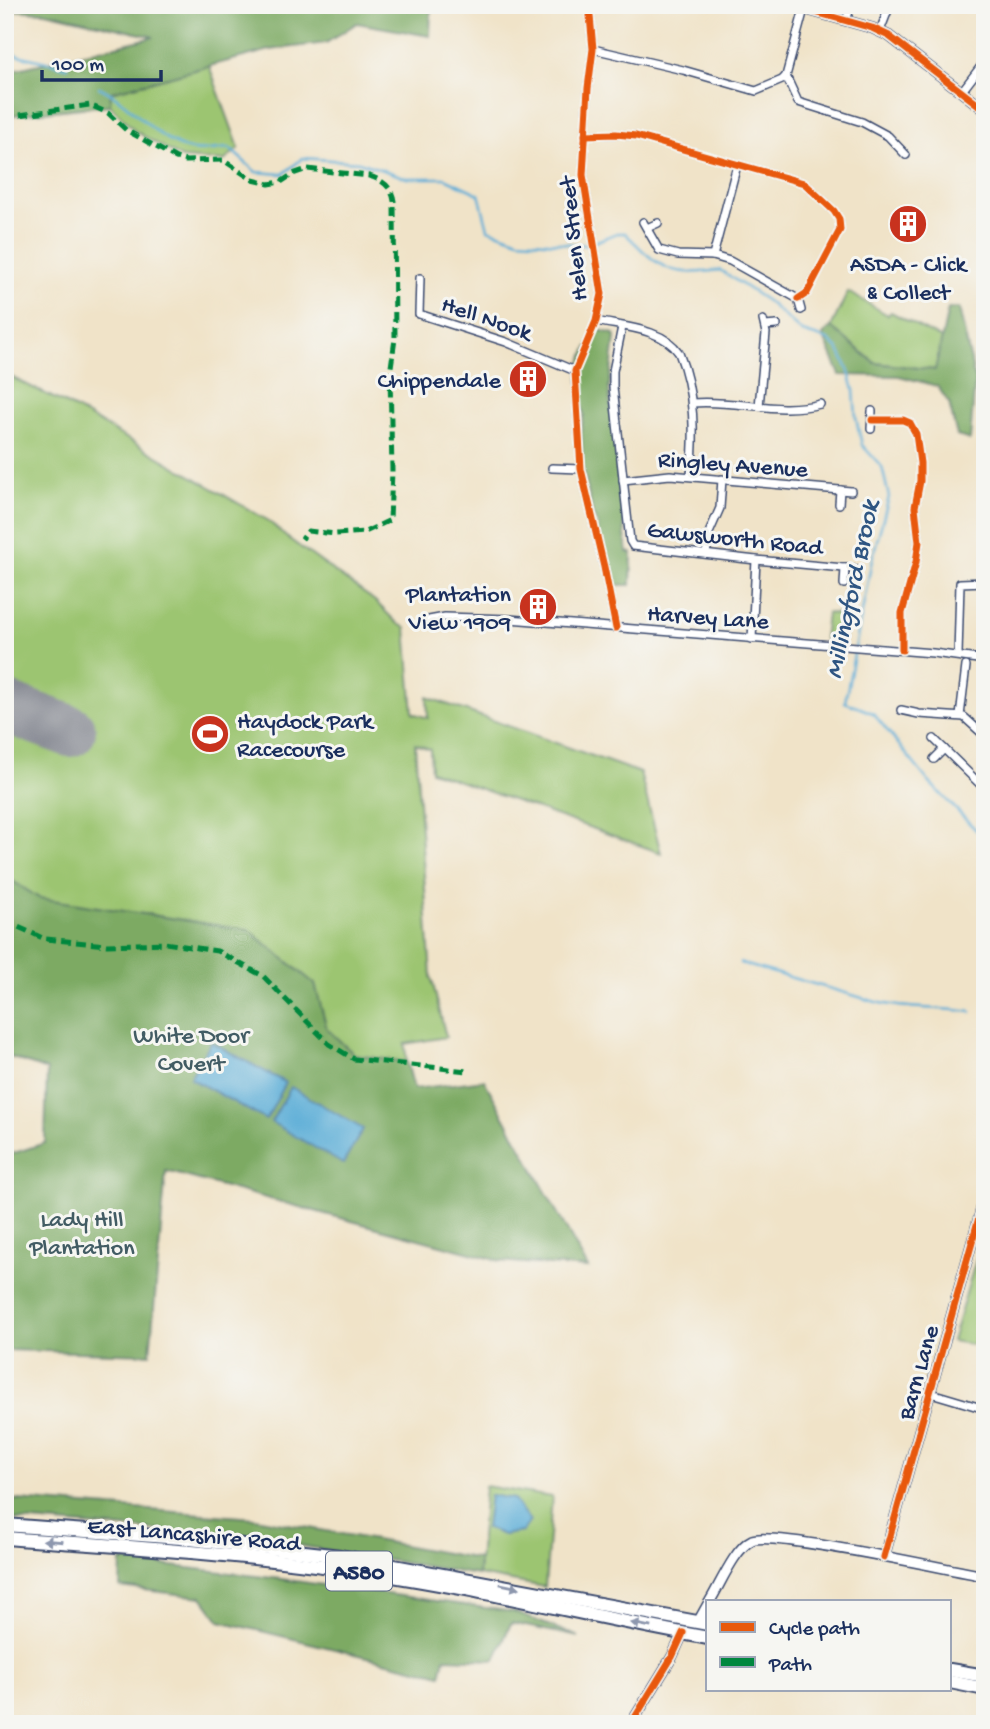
<svg xmlns="http://www.w3.org/2000/svg" width="990" height="1729" font-family="'Gochi Hand',sans-serif">
  <style>
    .green { fill: #9cc571; stroke: #5c7a68; stroke-width: 2 }
    .forest { fill: #7daa63; stroke: #4c6c60; stroke-width: 2 }
    .water { fill: #5badd7; stroke: #3b6e9a; stroke-width: 2 }
    .lines { fill: none; stroke-linecap: round; stroke-linejoin: round }
    .stream { stroke: #5badd7; stroke-width: 2.5 }
    .runway { stroke: #868993; stroke-width: 52 }
    .minor-casing { stroke: #3b4a6e; stroke-width: 10 }
    .tertiary-casing { stroke: #3b4a6e; stroke-width: 12 }
    .trunk-casing { stroke: #3b4a6e; stroke-width: 16 }
    .minor { stroke: #fff; stroke-width: 7 }
    .tertiary { stroke: #fff; stroke-width: 9 }
    .trunk { stroke: #fff; stroke-width: 12 }
    .quiet { stroke: #00873e; stroke-width: 5; stroke-dasharray: 10 5; stroke-linecap: butt }
    .cycleway-casing { stroke: #f6f6f2; stroke-width: 11 }
    .cycleway { stroke: #e8590c; stroke-width: 7 }
    .oneway { fill: #8d97ae }
    .labels { text-anchor: middle; stroke-width: 6; stroke-linejoin: round; paint-order: stroke }
    .shield { fill: #f6f6f2; stroke: #5d6b8a; stroke-width: 2 }
    .shield-label { font-size: 23px; font-weight: bold; fill: #1b2f5e }
    .street-label { font-size: 24px; fill: #1b2f5e; stroke: #f6f6f2 }
    .poi-label { font-size: 24px; fill: #1b2f5e; stroke: #f6f6f2; text-anchor: end }
    .park-label { font-size: 24px; fill: #425c64; stroke: #f6f6f2 }
    .water-label { font-size: 26px; font-style: italic; fill: #2e5582; stroke: #f6f6f2 }
  </style>
  <rect width="100%" height="100%" fill="#f6f6f2"/>
  <filter id="ink" filterUnits="userSpaceOnUse"><feTurbulence type="fractalNoise" baseFrequency=".0143" numOctaves="2"/><feDisplacementMap in="SourceGraphic" scale="14" xChannelSelector="R" yChannelSelector="G"/><feConvolveMatrix kernelMatrix="1 2 1 2 8 2 1 2 1" color-interpolation-filters="sRGB"/></filter>
  <filter id="wash" filterUnits="userSpaceOnUse"><feTurbulence type="fractalNoise" baseFrequency=".00686" numOctaves="4" result="noise"/><feDisplacementMap in="SourceGraphic" scale="28" xChannelSelector="R" yChannelSelector="G"/><feGaussianBlur stdDeviation="1.57" result="paint"/><feColorMatrix in="noise" values="0 0 0 0 0 0 0 0 0 0 0 0 0 0 0 0 0 1.4 0 .05"/><feComposite in="paint" operator="in"/></filter>
  <g filter="url(#wash)">
    <rect width="100%" height="100%" fill="#f0e3c8"/>
    <g class="green">
      <polygon points="209,66 239,148 224,161 182,158 135,131 110,105 111,92"/>
      <polygon points="848,292 888,315 891,312 942,339 936,370 875,363 831,327"/>
      <polygon points="5,374 74,408 269,521 285,536 375,601 397,623 406,628 413,713 428,718 427,697 640,773 661,853 431,771 430,749 415,744 431,976 446,1037 405,1044 407,1066 370,1060 339,1048 178,921 150,914 102,921 5,904"/>
      <polygon points="827,613 848,615 843,641 824,639"/>
      <polygon points="985,1229 985,1347 952,1341"/>
      <polygon points="485,1486 552,1497 545,1587 478,1575"/>
    </g>
    <g class="forest">
      <polygon points="5,5 431,5 430,36 357,23 326,43 270,50 111,92 110,105 5,116 5,72 154,37 46,12 5,10"/>
      <polygon points="959,308 975,380 970,440 957,436 949,403 937,386 899,376 840,375 823,335 831,327 875,363 935,370 948,309"/>
      <path d="M 599,330 L 614,334 L 615,338 L 609,389 L 627,552 L 632,553 L 631,585 L 616,585 L 613,583 L 603,544 L 597,535 L 598,525 L 593,515 L 583,468 L 581,430 L 584,414 L 580,401 L 583,392 C 572,370 586,351 596,331 Z"/>
      <polygon points="5,876 39,898 249,930 315,984 327,1029 355,1055 407,1062 414,1089 484,1080 588,1268 500,1261 166,1171 150,1354 5,1350 5,1156 45,1143 47,1070 5,1055"/>
      <polygon points="5,1499 255,1518 479,1559 478,1575 254,1538 5,1519"/>
      <polygon points="121,1560 281,1579 514,1612 579,1637 511,1623 495,1660 445,1658 441,1675 220,1621 202,1597 120,1587"/>
    </g>
    <g class="water">
      <polygon points="211,1042 286,1083 266,1120 190,1078"/>
      <polygon points="291,1087 363,1129 343,1164 271,1122"/>
      <polygon points="490,1495 513,1499 530,1521 522,1532 503,1535 486,1528"/>
    </g>
    <g class="lines">
      <g class="stream">
        <polyline points="5,52 67,67"/>
        <path d="M 99,87 C 131,102 150,135 185,148 C 196,153 216,149 229,148 L 256,172 L 283,174 L 303,158 L 359,162 L 407,178 L 445,178 L 479,194 L 488,229 L 519,240 L 587,245 L 617,233 L 625,233 C 661,269 668,277 720,270 L 767,301 L 802,332 L 828,340 L 839,350 L 848,369 L 854,390 L 856,418 L 862,445 L 882,467 L 889,497 L 872,559 L 845,702 L 873,713 L 929,782 L 985,839"/>
        <path d="M 740,963 C 783,976 827,987 869,1000 C 902,1010 938,1007 971,1012"/>
      </g>
      <polyline class="runway" points="5,707 70,731"/>
    </g>
  </g>
  <g filter="url(#ink)">
    <g class="lines">
      <g class="minor-casing">
        <g id="minor">
          <polyline points="589,5 593,49 588,88 583,175 602,294 596,321 575,371 581,469 604,567 616,628"/>
          <polyline points="804,9 786,76 798,102 862,122 888,136 906,155"/>
          <polyline points="846,21 851,5"/>
          <polyline points="880,31 890,5"/>
          <polyline points="593,49 683,70 756,91 782,80 786,76"/>
          <polyline points="962,91 982,65 985,56"/>
          <polyline points="585,135 616,134 636,136 804,183 834,211 839,219 840,230 807,293 798,299"/>
          <polyline points="643,222 659,250 678,255 713,256 730,261 798,299 801,310"/>
          <polyline points="647,228 658,223"/>
          <polyline points="713,256 737,165"/>
          <polyline points="420,278 419,314 506,342 575,371"/>
          <path d="M 596,321 C 622,327 663,328 679,353 C 695,393 695,434 691,476"/>
          <polyline points="765,326 777,325"/>
          <polyline points="622,327 613,371 613,387 630,541 633,546 756,560 855,569"/>
          <path d="M 692,403 C 735,399 778,415 820,404"/>
          <polyline points="759,406 766,333 763,320"/>
          <polyline points="872,420 903,420 910,423 916,434 920,463 920,481 915,507 919,542 916,562 902,613 902,650"/>
          <polyline points="871,429 872,411"/>
          <polyline points="552,468 581,469"/>
          <polyline points="623,480 670,475 851,491"/>
          <polyline points="839,504 840,490"/>
          <polyline points="706,554 709,533 720,508 722,479"/>
          <polyline points="844,584 845,568"/>
          <polyline points="429,620 445,617 509,619 933,653 985,660"/>
          <polyline points="752,639 756,560"/>
          <polyline points="958,655 960,583 985,582"/>
          <polyline points="901,710 919,714 964,717 985,736"/>
          <polyline points="960,716 966,666"/>
          <polyline points="934,739 985,789"/>
          <polyline points="934,759 944,749"/>
          <polyline points="931,1393 985,1409"/>
        </g>
      </g>
      <g class="tertiary-casing">
        <g id="tertiary">
          <polyline points="790,5 872,28 889,36 985,110"/>
          <polyline points="884,1557 985,1196"/>
          <path d="M 710,1601 C 720,1585 735,1548 752,1540 C 773,1531 950,1570 985,1576"/>
          <polyline points="698,1622 708,1604"/>
          <polyline points="631,1724 672,1657 683,1633"/>
        </g>
      </g>
      <g class="trunk-casing">
        <g id="trunk">
          <polyline points="5,1525 181,1538 340,1556 708,1624"/>
          <path d="M 5,1538 C 116,1546 228,1553 338,1568 C 463,1584 585,1616 708,1638"/>
          <polyline points="950,1670 985,1676"/>
          <polyline points="950,1682 985,1689"/>
        </g>
      </g>
      <use href="#minor" class="minor"/>
      <use href="#tertiary" class="tertiary"/>
      <use href="#trunk" class="trunk"/>
      <g class="quiet">
        <path d="M 5,117 L 90,105 L 108,113 L 126,130 L 176,158 L 186,161 L 223,160 L 253,180 L 269,184 L 281,182 L 293,174 L 307,169 L 369,176 C 383,180 392,187 394,201 L 395,339 L 390,374 L 392,471 L 390,520 L 365,532 L 336,534 L 308,531 L 302,539"/>
        <polyline points="5,921 45,939 107,945 165,943 217,951 263,976 329,1044 354,1059 468,1071"/>
      </g>
      <g class="cycleway-casing">
        <g id="cycleway">
          <polyline points="589,5 593,49 588,88 583,175 602,294 596,321 575,371 581,469 604,567 616,628"/>
          <polyline points="790,5 872,28 889,36 985,110"/>
          <polyline points="585,135 616,134 636,136 804,183 834,211 839,219 840,230 807,293 798,299"/>
          <polyline points="872,420 903,420 910,423 916,434 920,463 920,481 915,507 919,542 916,562 902,613 902,650"/>
          <polyline points="884,1557 985,1196"/>
          <polyline points="631,1724 672,1657 683,1633"/>
        </g>
      </g>
      <use href="#cycleway" class="cycleway"/>
    </g>
    <defs><path id="oneway-solid" d="M-6-.8H1V-3.2L6.5 0L1 3.2V.8H-6Z" transform="scale(1.75)"/></defs>
    <g class="oneway">
      <use href="#oneway-solid" transform="translate(53 1541) rotate(-176)"/>
      <use href="#oneway-solid" transform="translate(510 1586) rotate(11)"/>
      <use href="#oneway-solid" transform="translate(641 1625) rotate(-169)"/>
    </g>
  </g>
  <defs>
    <g id="building-disc" transform="scale(2.0125)"><circle r="9.5" fill="#c8321e" stroke="#f6f6f2"/><path d="M-4-6H4V6H1V3H-1V6H-4ZM-2.5-4.3h1.7v1.8h-1.7ZM.8-4.3h1.7v1.8H.8ZM-2.5-1h1.7V.8h-1.7ZM.8-1h1.7V.8H.8Z" fill="#fff"/></g>
    <g id="stadium-disc" transform="scale(2.0125)"><circle r="9.5" fill="#c8321e" stroke="#f6f6f2"/><path d="M0-5a6.5 5 0 1 0 0 10a6.5 5 0 1 0 0-10ZM-3.5-1.8h7v3.6h-7Z" fill="#fff"/></g>
  </defs>
  <g fill-rule="evenodd">
    <use href="#building-disc" x="908" y="224"/>
    <use href="#building-disc" x="528" y="379"/>
    <use href="#building-disc" x="538" y="607"/>
    <use href="#stadium-disc" x="210" y="734"/>
  </g>
  <g class="labels">
    <rect class="shield" x="326" y="1551.5" width="66" height="39" rx="5"/>
    <g class="shield-label">
      <text x="359" y="1579">A580</text>
    </g>
    <g class="street-label">
      <text transform="translate(572 239) rotate(-96)" y="8">Helen Street</text>
      <text transform="translate(487 317) rotate(19)" y="8">Hell Nook</text>
      <text transform="translate(733 463) rotate(4)" y="8">Ringley Avenue</text>
      <text transform="translate(735 537) rotate(6)" y="8">Gawsworth Road</text>
      <text transform="translate(708 616) rotate(4)" y="8">Harvey Lane</text>
      <text transform="translate(917 1372) rotate(-74)" y="8">Barn Lane</text>
      <text transform="translate(194 1533) rotate(5)" y="8">East Lancashire Road</text>
    </g>
    <g class="poi-label">
      <text x="908" y="271" text-anchor="middle">ASDA - Click<tspan x="908" dy="28">&amp; Collect</tspan></text>
      <text x="501" y="387">Chippendale</text>
      <text x="511" y="601">Plantation<tspan x="511" dy="28">View 1909</tspan></text>
      <text x="237" y="728" text-anchor="start">Haydock Park<tspan x="237" dy="28">Racecourse</tspan></text>
    </g>
    <g class="park-label">
      <text x="191" y="1042">White Door<tspan x="191" dy="28">Covert</tspan></text>
      <text x="82" y="1226">Lady Hill<tspan x="82" dy="28">Plantation</tspan></text>
    </g>
    <g class="water-label">
      <text transform="translate(850 589) rotate(-78)" y="9">Millingford Brook</text>
    </g>
  </g>
  <rect width="990" height="1729" fill="none" stroke="#f6f6f2" stroke-width="28"/>
  <rect x="706" y="1600" width="245" height="91" fill="#f6f6f2" stroke="#9ea6b7" stroke-width="2"/>
  <rect x="720" y="1622" width="35" height="10" fill="#e8590c" stroke="#9ea6b7" stroke-width="2"/>
  <text x="769" y="1634" font-size="21" fill="#1b2f5e">Cycle path</text>
  <rect x="720" y="1657" width="35" height="10" fill="#00873e" stroke="#9ea6b7" stroke-width="2"/>
  <text x="769" y="1670" font-size="21" fill="#1b2f5e">Path</text>
  <path d="M42 70v10h119v-10" fill="none" stroke="#1b2f5e" stroke-width="3.5"/>
  <text x="52" y="70" font-size="21" fill="#1b2f5e" stroke="#f6f6f2" stroke-width="5" paint-order="stroke">100 m</text>
</svg>
